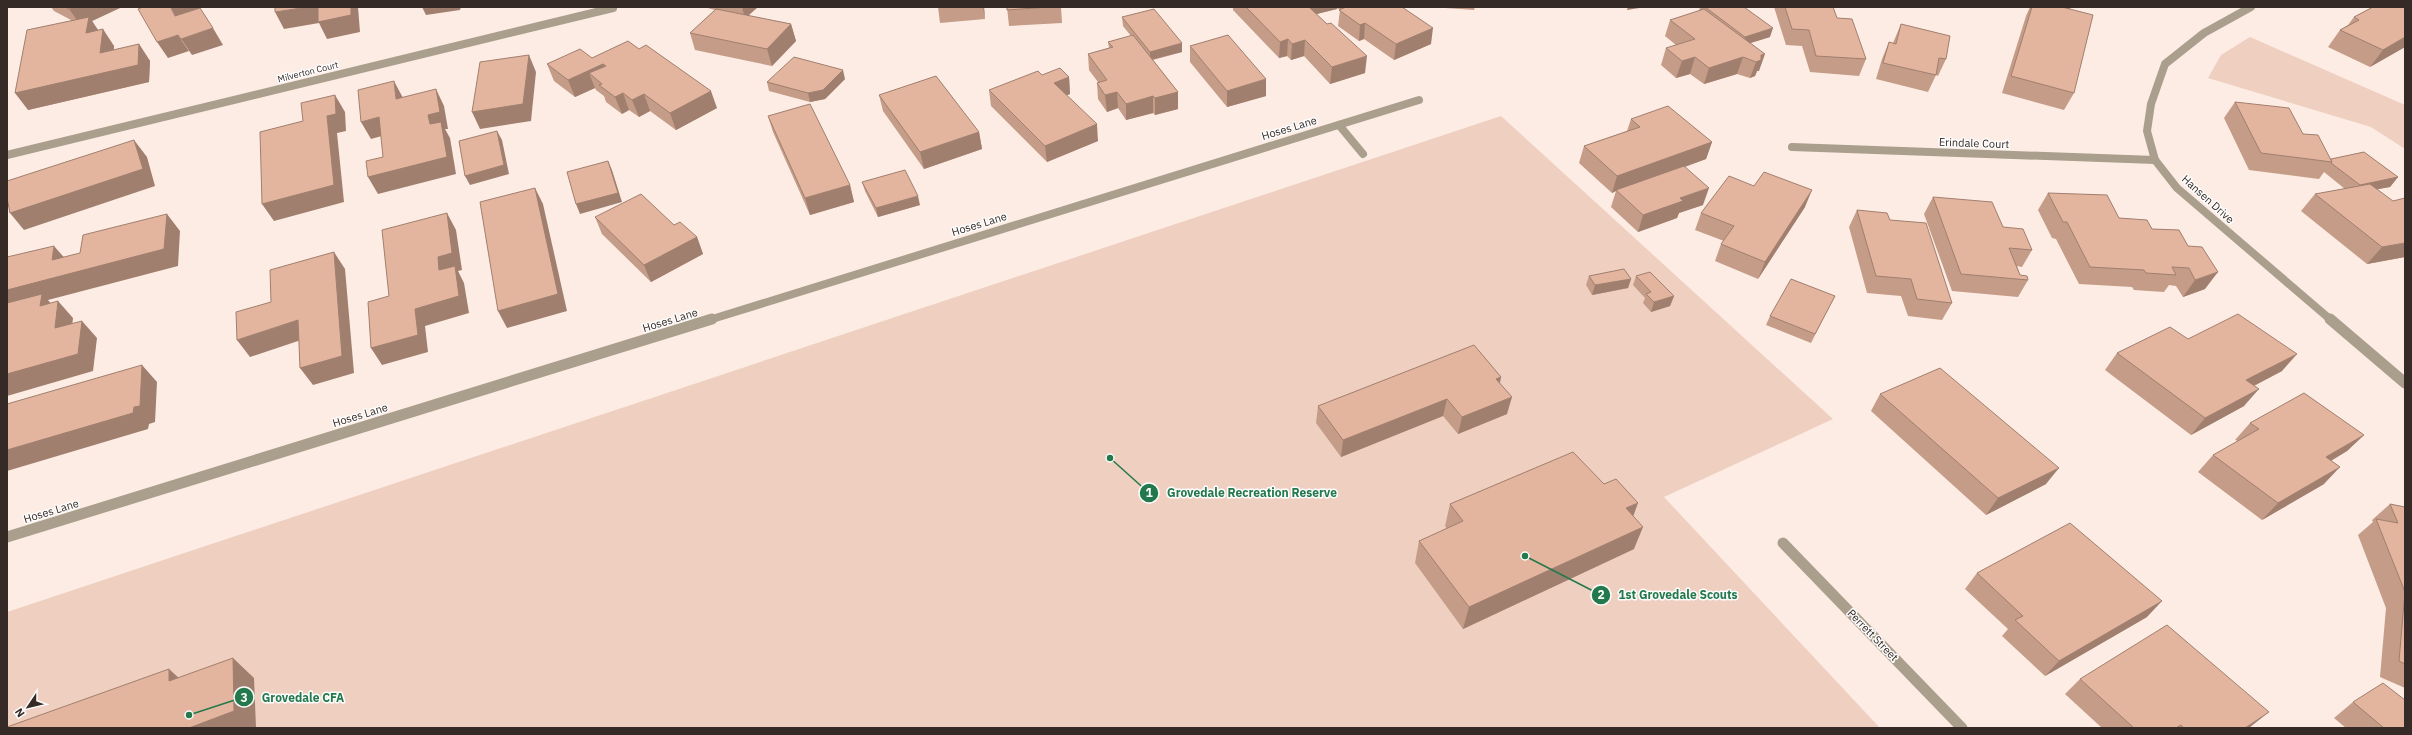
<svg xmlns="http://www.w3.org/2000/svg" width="2412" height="735" font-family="'IBM Plex Sans',sans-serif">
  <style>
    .green { fill: #eecfc0 }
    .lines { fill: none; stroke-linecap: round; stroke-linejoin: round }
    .minor-far1 { stroke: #a99f8c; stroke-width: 8 }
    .minor { stroke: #a99f8c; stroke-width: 11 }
    .wall { fill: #c49c88 }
    .shaded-wall { fill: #a07f6f }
    .building { fill: #e4b59e; stroke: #a07f6f }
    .labels { text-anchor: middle; stroke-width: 3; stroke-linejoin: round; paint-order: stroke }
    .far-street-label { font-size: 9px; fill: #352a25; stroke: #fdfdfd }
    .street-label { font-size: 11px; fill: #352a25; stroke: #fdfdfd }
    .leader { fill: none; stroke: #23794c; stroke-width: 1.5 }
    .callout-dot { fill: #23794c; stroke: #fdfdfd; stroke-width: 1.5 }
    .mark-label { font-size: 12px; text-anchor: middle; font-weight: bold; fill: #fff }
    .callout-label { font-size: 12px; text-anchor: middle; font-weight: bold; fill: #23794c; stroke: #fdfdfd; stroke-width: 3; stroke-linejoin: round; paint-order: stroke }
  </style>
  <rect width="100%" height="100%" fill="#fdece4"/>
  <g class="green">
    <polygon points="2250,37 2405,105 2405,149 2371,127 2208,78 2221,55"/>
    <polygon points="1501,116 1833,419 1664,497 1880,728 7,728 7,612"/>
  </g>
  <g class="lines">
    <g class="minor-far1">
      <polyline points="2251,7 2204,33 2165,64 2151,104 2147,131 2155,160 2177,188 2331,320"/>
      <polyline points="1339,125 1363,154"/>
      <polyline points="1792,147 2155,160"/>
      <polyline points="7,155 613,8"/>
      <polyline points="709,320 1419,100"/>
    </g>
    <g class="minor">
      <polyline points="2330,319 2405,383"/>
      <polyline points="7,537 712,319"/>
      <polyline points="1783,543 1962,728"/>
    </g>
  </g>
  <g class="wall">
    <polygon points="51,7 122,7 92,21 98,30 114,46 114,50 139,44 150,61 149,82 28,110 71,20 54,11"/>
    <polygon points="704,7 758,7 748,16 791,24 796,41 772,66 695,50 690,33 715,10"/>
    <polygon points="938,7 984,7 985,19 940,23"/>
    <polygon points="1007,7 1061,7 1062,23 1009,26"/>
    <polygon points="1233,7 1402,7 1431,44 1394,60 1364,39 1359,41 1338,26 1340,10 1337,8 1337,9 1316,14 1365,73 1330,84 1304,56 1291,60 1287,56 1279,58 1233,10"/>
    <polygon points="1431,7 1475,7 1474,10"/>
    <polygon points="1700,7 1744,7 1770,37 1750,43 1759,71 1757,71 1755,76 1750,78 1737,74 1704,84 1690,74 1676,78 1661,65 1666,48 1676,45 1665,36 1670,20 1699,11"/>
    <polygon points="1774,7 1833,7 1837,18 1866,59 1859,76 1810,72 1802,46 1786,45"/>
    <polygon points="2030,7 2071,7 2070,9 2074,93 2064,110 2002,93 2026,16"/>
    <polygon points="2373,7 2405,47 2370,67 2328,47 2340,30 2348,25 2354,17"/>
    <polygon points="1122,17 1182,52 1153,60 1178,92 1178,109 1155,115 1153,113 1126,120 1118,108 1107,112 1098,99 1097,83 1098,82 1089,70 1088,54 1109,48 1108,42 1131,36 1123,26"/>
    <polygon points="1901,24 1946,59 1938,76 1936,75 1928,92 1876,79 1882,59 1889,42 1893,43"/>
    <polygon points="1190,46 1266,96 1227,107 1190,62"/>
    <polygon points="592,58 717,108 676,130 650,111 639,117 629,110 622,114 606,102 604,96 596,90 595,88 575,97 554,81 547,64"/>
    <polygon points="1042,75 1069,77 1070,94 1066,95 1098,141 1047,162 991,106 989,90"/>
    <polygon points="845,79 825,99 810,102 769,91 767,82"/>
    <polygon points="879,95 979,132 982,149 924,169 883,111"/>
    <polygon points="2235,102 2303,134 2331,159 2398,177 2390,187 2377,189 2405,257 2367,264 2301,211 2315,194 2345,189 2324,172 2319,179 2249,170 2224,118"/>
    <polygon points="768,116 850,185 854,202 810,215 773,132"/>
    <polygon points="1631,119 1712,142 1706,159 1685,167 1703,205 1679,213 1677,218 1638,232 1611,207 1616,191 1612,193 1579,163 1584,146 1627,131"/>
    <polygon points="862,182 920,205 878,217 865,191"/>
    <polygon points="1754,186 1805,207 1758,279 1715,261 1721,244 1724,241 1695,230 1701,213"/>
    <polygon points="2048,193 2119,218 2152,229 2179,230 2205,289 2183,297 2176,286 2169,285 2164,292 2134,290 2132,287 2079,284 2056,239 2052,238 2038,210"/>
    <polygon points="1933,197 2003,227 2032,250 2022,267 2017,266 2020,275 2028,280 2018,297 1952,291 1924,214"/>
    <polygon points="1857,210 1890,220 1952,303 1942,320 1908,316 1901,296 1867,293 1849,227"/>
    <polygon points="595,217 674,225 697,237 703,254 651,282 602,234"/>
    <polygon points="1589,276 1631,279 1628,288 1592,295 1586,285"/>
    <polygon points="1636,276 1674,296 1670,306 1651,312 1643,303 1645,298 1633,285"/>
    <polygon points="1835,296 1811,343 1766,325 1770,316"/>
    <polygon points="2188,339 2282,371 2254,386 2244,406 2191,435 2105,370 2117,353"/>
    <polygon points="1501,377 1500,383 1507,414 1458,434 1443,416 1341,457 1316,423 1318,406"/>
    <polygon points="1880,394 2046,484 1986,515 1871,411"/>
    <polygon points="2250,423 2364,435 2347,451 2331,461 2324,484 2262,520 2198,472 2213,455 2238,441 2235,440"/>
    <polygon points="1604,484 1633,517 1634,549 1463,629 1415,563 1419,541 1447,529 1445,526 1450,504"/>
    <polygon points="2390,504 2405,507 2405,688 2380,677 2386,608 2358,535 2373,522 2372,520"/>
    <polygon points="1977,573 2147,617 2045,676 2002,636 2008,629 1965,589"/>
    <polygon points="2080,679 2251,727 2249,728 2102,728 2065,694"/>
    <polygon points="2353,702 2405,728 2346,728 2334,718"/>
  </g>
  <g class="shaded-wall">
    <polygon points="75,7 122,7 92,21 100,33 98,49 69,9"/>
    <polygon points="175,7 198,7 204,17 175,16 171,8"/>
    <polygon points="308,7 358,7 360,32 327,39 319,23 284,29 275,12"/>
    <polygon points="422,7 461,7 460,10 426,15"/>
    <polygon points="742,7 758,7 745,18"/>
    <polygon points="983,7 984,7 985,19"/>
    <polygon points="1311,7 1337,7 1337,9 1309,16 1309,8"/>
    <polygon points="1628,7 1646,7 1627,10"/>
    <polygon points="1365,23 1364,39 1359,41 1360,25"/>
    <polygon points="791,24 796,41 772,66 767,49"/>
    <polygon points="213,28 223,45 192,55 181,39"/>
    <polygon points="1433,28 1431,44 1394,60 1396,44"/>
    <polygon points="1773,28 1770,37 1741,46 1745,37"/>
    <polygon points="103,29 114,46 112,69 100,53"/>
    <polygon points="178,35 189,51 168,58 157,42"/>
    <polygon points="2405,37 2405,47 2370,67 2383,50"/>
    <polygon points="1288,39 1287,56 1279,58 1280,42"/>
    <polygon points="1305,40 1304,56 1291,60 1292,44"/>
    <polygon points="1182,43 1182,52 1150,60 1150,52"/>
    <polygon points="139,44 150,61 149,82 28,110 15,93"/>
    <polygon points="1765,54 1759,71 1757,71 1755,76 1750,78 1756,62 1761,55"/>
    <polygon points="529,55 536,72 531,121 480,129 472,112"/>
    <polygon points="1367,56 1365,73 1330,84 1332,67"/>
    <polygon points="1695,57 1690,74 1676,78 1682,61"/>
    <polygon points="1743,57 1737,74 1704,84 1709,68"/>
    <polygon points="603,64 610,80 589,73 595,88 575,97 568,80"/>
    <polygon points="843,70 845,79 825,99 810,102 808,93"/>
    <polygon points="1069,77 1070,94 1055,100 1054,83"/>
    <polygon points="1266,79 1266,96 1227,107 1227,91"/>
    <polygon points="394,81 403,98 396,99"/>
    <polygon points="436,89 444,106 448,129 445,129 450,138 456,174 378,194 368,177 428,115"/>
    <polygon points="711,91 717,108 676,130 670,113"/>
    <polygon points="1117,92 1118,108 1107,112 1105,95"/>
    <polygon points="1178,92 1178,109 1155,115 1155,98"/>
    <polygon points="623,93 629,110 622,114 615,97"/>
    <polygon points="644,94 650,111 639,117 632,100"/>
    <polygon points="335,95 345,112 346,131 337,133 344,202 274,221 262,204 327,116"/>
    <polygon points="1153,96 1153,113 1126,120 1126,104"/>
    <polygon points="379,117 389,134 371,139 361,122"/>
    <polygon points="1097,124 1098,141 1047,162 1045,146"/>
    <polygon points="497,131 502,140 509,174 470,185 465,176"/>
    <polygon points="979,132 982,149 924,169 920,152"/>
    <polygon points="134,140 147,157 155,186 24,230 10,213"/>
    <polygon points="1712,142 1706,159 1617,191 1616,190 1616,191 1612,193 1617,176"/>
    <polygon points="608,161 612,170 622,202 580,214 576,204"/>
    <polygon points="2398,177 2390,187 2352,194 2360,185"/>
    <polygon points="850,185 854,202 810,215 805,198"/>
    <polygon points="535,188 543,204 567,311 507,328 498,311"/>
    <polygon points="1709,188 1703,205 1679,213 1677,218 1638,232 1643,215 1680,198"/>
    <polygon points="1812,190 1805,207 1758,279 1765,262"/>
    <polygon points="918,196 920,205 878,217 876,208"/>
    <polygon points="447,213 456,230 462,270 458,271 464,283 469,313 425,326 428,352 382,365 371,348 415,309 438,257"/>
    <polygon points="167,214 180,231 178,266 48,300 57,311 58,301 73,318 70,345 7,306 7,290 52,260 54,246 69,263"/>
    <polygon points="697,237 703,254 651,282 644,265"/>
    <polygon points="2405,243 2405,257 2367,264 2382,247"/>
    <polygon points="334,252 345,269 354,373 313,385 300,368"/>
    <polygon points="2218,272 2205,289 2183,297 2195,280"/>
    <polygon points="1631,279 1628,288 1592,295 1595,285"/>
    <polygon points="1674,296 1670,306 1651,312 1654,302"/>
    <polygon points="298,320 310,337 250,357 237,340"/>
    <polygon points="82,321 97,338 93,371 7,396 7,374"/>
    <polygon points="2297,354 2282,371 2232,397 2246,380"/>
    <polygon points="142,365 157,382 155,422 149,424 148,429 7,471 7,450"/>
    <polygon points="1501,377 1497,394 1496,379"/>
    <polygon points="2259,389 2244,406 2191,435 2205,418"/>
    <polygon points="1512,397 1507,414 1458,434 1462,417"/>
    <polygon points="1447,399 1443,416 1341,457 1343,440"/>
    <polygon points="2364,435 2347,451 2310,473 2326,457"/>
    <polygon points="2340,467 2324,484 2262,520 2278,503"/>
    <polygon points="2059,468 2046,484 1986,515 1998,498"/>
    <polygon points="1638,503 1630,525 1626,508"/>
    <polygon points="1643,527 1634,549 1463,629 1469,607"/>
    <polygon points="2162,601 2147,617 2045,676 2059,661"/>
    <polygon points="233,658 254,678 256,728 189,728"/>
    <polygon points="169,669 192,690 169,681"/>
    <polygon points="2269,712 2249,728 2245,728"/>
  </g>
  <g class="building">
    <polygon points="65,7 75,7 69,9"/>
    <polygon points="143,7 175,7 171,8 175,16 200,8 213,28 181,39 178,35 157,42 138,9"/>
    <polygon points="275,7 308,7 275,12"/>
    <polygon points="318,7 351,7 351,15 318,22"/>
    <polygon points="1007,7 1049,7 1007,10"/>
    <polygon points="1246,7 1309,7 1327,24 1331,23 1367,56 1332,67 1305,40 1292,44 1288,39 1280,42"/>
    <polygon points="1346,7 1402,7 1433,28 1396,44 1365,23 1360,25 1339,10"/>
    <polygon points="1705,7 1744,7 1773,28 1745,37"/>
    <polygon points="1785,7 1833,7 1837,18 1852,19 1866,59 1816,56 1809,30 1792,29"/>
    <polygon points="2032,7 2062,7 2093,15 2074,93 2011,76"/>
    <polygon points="2373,7 2405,7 2405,37 2383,50 2340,30 2359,20 2354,17"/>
    <polygon points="716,9 791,24 767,49 690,33"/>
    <polygon points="1154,9 1182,43 1150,52 1122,17"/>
    <polygon points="1704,9 1765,54 1761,55 1761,60 1756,62 1743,57 1709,68 1695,57 1682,61 1666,48 1695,39 1670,20"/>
    <polygon points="89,17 86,33 103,29 100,53 139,44 138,65 15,93 27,30"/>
    <polygon points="1901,24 1950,36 1946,59 1939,58 1936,75 1883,63 1889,42 1896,44"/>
    <polygon points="1133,35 1178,92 1155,98 1153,96 1126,104 1117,92 1105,95 1097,83 1107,80 1088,54 1113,47 1108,42"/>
    <polygon points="1228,35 1266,79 1227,91 1190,46"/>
    <polygon points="628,41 639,49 646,45 711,91 670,113 644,94 632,100 623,93 615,97 599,85 602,84 589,73 606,66 603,64 568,80 547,64 580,49 592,58"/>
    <polygon points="529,55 523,104 472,112 480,62"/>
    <polygon points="794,57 843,70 823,90 808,93 767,82"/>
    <polygon points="1060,68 1069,77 1054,83 1097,124 1045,146 989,90 1038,71 1042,75"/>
    <polygon points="936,76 979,132 920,152 879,95"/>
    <polygon points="394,81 396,99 436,89 440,112 428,115 430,124 441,122 447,157 368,177 366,161 383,157 379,117 361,122 358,90"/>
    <polygon points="335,95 336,114 327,116 334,185 262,204 260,132 303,121 301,103"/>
    <polygon points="2235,102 2289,108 2303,134 2318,135 2332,162 2261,153"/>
    <polygon points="810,104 850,185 805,198 768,116"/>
    <polygon points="1668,106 1712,142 1617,176 1584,146 1640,127 1631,119"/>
    <polygon points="497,131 504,165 465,176 459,141"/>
    <polygon points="134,140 143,169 10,213 7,198 7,181"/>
    <polygon points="2364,152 2398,177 2360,185 2331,163 2332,162 2331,159"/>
    <polygon points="608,161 618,193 576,204 567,172"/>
    <polygon points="1684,166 1709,188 1680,198 1683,201 1643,215 1616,190"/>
    <polygon points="905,170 918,196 876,208 862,182"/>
    <polygon points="1764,172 1812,190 1765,262 1721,244 1734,226 1701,213 1729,176 1754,186"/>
    <polygon points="2370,184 2393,201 2405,198 2405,243 2382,247 2315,194"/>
    <polygon points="535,188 558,294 498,311 480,202"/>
    <polygon points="2048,193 2107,195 2119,218 2147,220 2152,229 2179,230 2188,246 2202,247 2218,272 2195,280 2189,268 2172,267 2176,275 2146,273 2144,270 2090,267 2067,222 2063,222"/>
    <polygon points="641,194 674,225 680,222 697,237 644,265 595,217"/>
    <polygon points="1933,197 1992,202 2003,227 2023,229 2032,250 2009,248 2020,275 2027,276 2028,280 1961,274"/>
    <polygon points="1857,210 1887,213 1890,220 1926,223 1952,303 1917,299 1911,279 1876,276"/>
    <polygon points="447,213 452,253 438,257 439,270 455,266 459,296 415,309 418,335 371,348 368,302 389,296 382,230"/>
    <polygon points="167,214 164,249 7,290 7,257 54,246 52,260 80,253 83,235"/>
    <polygon points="334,252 342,356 300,368 298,320 237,340 236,312 271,302 270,270"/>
    <polygon points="1624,269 1631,279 1595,285 1589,276"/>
    <polygon points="1650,272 1674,296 1654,302 1646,294 1651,292 1636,276"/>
    <polygon points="1791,279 1835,296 1815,334 1770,316"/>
    <polygon points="42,294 40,306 58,301 55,328 82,321 78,354 7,374 7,303"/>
    <polygon points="2238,314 2297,354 2246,380 2259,389 2205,418 2117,353 2170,327 2188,339"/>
    <polygon points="1474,345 1501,377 1496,379 1512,397 1462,417 1447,399 1343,440 1318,406"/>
    <polygon points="142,365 140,406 134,407 133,413 7,450 7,404"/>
    <polygon points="1940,368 2059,468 1998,498 1880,394"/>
    <polygon points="2304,393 2364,435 2326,457 2340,467 2278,503 2213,455 2259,429 2250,423"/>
    <polygon points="1573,452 1604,484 1616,479 1638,503 1626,508 1643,527 1469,607 1419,541 1463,521 1450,504"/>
    <polygon points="2390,504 2405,507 2405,664 2399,661 2405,592 2376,519 2398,523"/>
    <polygon points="2070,523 2162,601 2059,661 2015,620 2023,616 1977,573"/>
    <polygon points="2167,625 2269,712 2245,728 2184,728 2181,725 2176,728 2134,728 2080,679"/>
    <polygon points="233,658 234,711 189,728 7,728 7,727 169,669 169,681"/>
    <polygon points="2383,683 2405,700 2405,728 2384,728 2353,702"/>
  </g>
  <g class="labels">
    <g class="far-street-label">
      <text transform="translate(308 72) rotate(-14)" y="3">Milverton Court</text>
    </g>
    <g class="street-label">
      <text transform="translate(1289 128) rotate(-17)" y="4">Hoses Lane</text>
      <text transform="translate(1974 143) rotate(2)" y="4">Erindale Court</text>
      <text transform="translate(2208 199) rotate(42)" y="4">Hansen Drive</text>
      <text transform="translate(979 224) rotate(-17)" y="4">Hoses Lane</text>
      <text transform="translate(670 320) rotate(-17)" y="4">Hoses Lane</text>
      <text transform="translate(360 415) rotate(-17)" y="4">Hoses Lane</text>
      <text transform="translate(51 511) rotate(-17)" y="4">Hoses Lane</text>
      <text transform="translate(1873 635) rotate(46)" y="4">Perrett Street</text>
    </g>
  </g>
  <path class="leader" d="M1110 458L1149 493M1525 556L1601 595M189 715L244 697"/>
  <g class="callout-dot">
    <circle cx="1110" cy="458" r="4"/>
    <circle cx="1525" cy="556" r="4"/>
    <circle cx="189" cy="715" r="4"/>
    <circle cx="1149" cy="493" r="10"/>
    <circle cx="1601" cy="595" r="10"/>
    <circle cx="244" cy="697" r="10"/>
  </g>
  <g class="mark-label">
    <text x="1149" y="497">1</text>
    <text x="1601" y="599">2</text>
    <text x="244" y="702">3</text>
  </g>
  <g class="callout-label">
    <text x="1252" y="497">Grovedale Recreation Reserve</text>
    <text x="1678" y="599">1st Grovedale Scouts</text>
    <text x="303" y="702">Grovedale CFA</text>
  </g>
  <rect width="2412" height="735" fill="none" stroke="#352a25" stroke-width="16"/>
  <g transform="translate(28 707) rotate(235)" stroke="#fdfdfd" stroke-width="3" paint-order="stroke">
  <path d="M0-3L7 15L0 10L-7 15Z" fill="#352a25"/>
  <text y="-6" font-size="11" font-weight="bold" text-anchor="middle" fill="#352a25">N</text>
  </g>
</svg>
